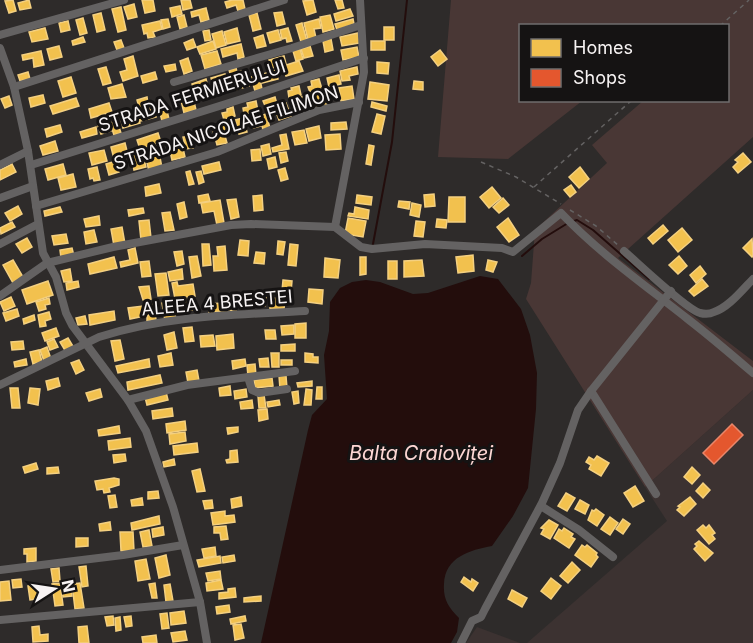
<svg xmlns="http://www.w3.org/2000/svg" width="753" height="643" font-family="Inter,sans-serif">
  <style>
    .built { fill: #3c3231 }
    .green { fill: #493735 }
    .water { fill: #230d0c }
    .homes { fill: #f2c14e; stroke: #f4d080; stroke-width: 1.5 }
    .shops { fill: #e4572e; stroke: #ea8669; stroke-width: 1.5 }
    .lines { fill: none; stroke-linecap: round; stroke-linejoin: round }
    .stream { stroke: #230d0c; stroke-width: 2 }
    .path { stroke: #646262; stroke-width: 1.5; stroke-dasharray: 4.5 4.5; stroke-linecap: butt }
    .minor { stroke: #646262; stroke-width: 8 }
    .labels { text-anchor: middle; stroke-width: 6; stroke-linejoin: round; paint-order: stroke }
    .street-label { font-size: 18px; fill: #f7f3f3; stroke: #151313 }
    .water-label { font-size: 20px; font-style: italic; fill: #fdd7d4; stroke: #151313 }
  </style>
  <rect width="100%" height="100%" fill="#2e2b2a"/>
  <g class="built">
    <polygon points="753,390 753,643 527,643 667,521 645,487"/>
    <polygon points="477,627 520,643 466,643"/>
  </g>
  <polygon class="green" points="451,0 753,0 753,137 618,258 753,361 753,390 645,487 526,299 531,283 535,230 607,163 592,145 643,101 728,100 728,26 520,26 520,100 582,101 508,159 438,157"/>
  <path class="water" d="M 480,276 L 498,279 L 521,309 L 530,335 L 537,373 L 536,409 L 528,488 L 513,516 L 492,546 C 470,550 445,557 444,584 C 443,599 448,607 459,618 L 457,632 L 451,643 L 261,643 L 308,430 L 312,415 L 327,399 L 324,355 L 329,331 L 330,302 L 340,288 L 352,282 L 366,280 L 380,282 L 413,294 L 428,293 Z"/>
  <g class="homes">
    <polygon points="13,0 16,11 9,13 5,1"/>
    <polygon points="29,0 31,8 20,10 18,3"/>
    <polygon points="142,0 153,0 155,11 145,13"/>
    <polygon points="181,0 190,0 192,8 183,10"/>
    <polygon points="232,0 243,0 245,9 238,11 236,5 227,8 225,2"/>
    <polygon points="313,0 316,12 307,15 303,1"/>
    <polygon points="335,0 342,0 344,8 338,9"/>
    <polygon points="134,4 137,17 128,19 124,7"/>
    <polygon points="180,6 182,14 172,17 170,8"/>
    <polygon points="121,7 126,30 118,32 112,9"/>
    <polygon points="206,8 209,20 201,22 199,15 192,17 191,12"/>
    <polygon points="350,9 353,16 336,21 334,14"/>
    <polygon points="282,12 285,24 277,26 274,13"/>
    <polygon points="101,13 105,30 97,32 93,15"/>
    <polygon points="257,13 261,29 253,31 249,15"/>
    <polygon points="184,15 187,27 180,29 177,17"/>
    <polygon points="330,15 334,29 323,32 320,17"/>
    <polygon points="83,18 87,33 80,35 76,20"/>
    <polygon points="168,19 170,27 163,29 161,20"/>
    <polygon points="319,19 321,28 314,29 316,38 308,40 304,23"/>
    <polygon points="353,19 354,24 337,30 335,24"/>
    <polygon points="68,21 70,30 61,32 59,23"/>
    <polygon points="160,21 162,29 153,32 155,37 148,38 147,33 144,34 142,25"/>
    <polygon points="302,23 307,41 301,42 296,25"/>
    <rect x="384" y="27" width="10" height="13"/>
    <polygon points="45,28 48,39 32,42 29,32"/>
    <polygon points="237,28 240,41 227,44 224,32"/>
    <polygon points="288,28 292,41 287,42 286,38 282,39 280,30"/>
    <polygon points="209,30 211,40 205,41 203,31"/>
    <polygon points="278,30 281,40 270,43 267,33"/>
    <polygon points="222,31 226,45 216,48 212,34"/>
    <polygon points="358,33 360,43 342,46 340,37"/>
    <polygon points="263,35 266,46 257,48 254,38"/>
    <polygon points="83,37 85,42 73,45 72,41"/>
    <polygon points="193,39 196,47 187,50 184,43"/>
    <polygon points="331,39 333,50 325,52 323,41"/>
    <polygon points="121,40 124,48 117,50 114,42"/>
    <polygon points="213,41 216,49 200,54 197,47"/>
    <rect x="371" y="41" width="14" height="9"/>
    <polygon points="241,44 244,57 238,59 237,53 223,57 221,49"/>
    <polygon points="59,46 62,57 50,60 47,49"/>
    <polygon points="310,46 313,56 304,58 301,49"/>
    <polygon points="357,47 359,57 343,60 341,50"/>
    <polygon points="300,49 303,59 296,61 293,51"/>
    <polygon points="440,50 447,59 438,66 431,57"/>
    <polygon points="41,51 44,65 34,67 33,58 23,60 22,55"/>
    <polygon points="217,51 221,64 205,69 201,55"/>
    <polygon points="133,56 138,76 123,81 120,72 127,70 124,59"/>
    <polygon points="284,56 286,64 272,68 269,60"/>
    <polygon points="188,58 192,71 184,74 180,61"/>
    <polygon points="299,61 303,71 286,76 283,66"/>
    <polygon points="377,62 389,63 388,74 377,73"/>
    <polygon points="175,64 176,70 166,72 164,66"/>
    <polygon points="106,67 111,83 103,85 98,69"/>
    <polygon points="357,67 358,74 349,76 350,80 342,81 340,71"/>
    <polygon points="236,68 237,72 241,71 243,78 232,80 229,70"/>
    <polygon points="276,70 278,79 262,83 260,75"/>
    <polygon points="28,72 30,79 20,81 18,75"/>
    <polygon points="155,72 157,79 143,83 141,76"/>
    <polygon points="225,74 230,89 216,93 211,78"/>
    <polygon points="259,75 262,89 255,91 251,77"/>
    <polygon points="339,75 341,84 329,87 327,78"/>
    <polygon points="71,77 76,93 63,97 58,81"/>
    <polygon points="206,79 210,95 196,99 192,84"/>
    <polygon points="247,79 249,86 235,90 232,82"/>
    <polygon points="319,79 322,89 310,92 308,87 312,86 311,81"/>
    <polygon points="414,81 423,82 423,90 413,89"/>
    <polygon points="370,82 389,85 387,101 368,99"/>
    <polygon points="122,84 126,97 111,99 108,88"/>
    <polygon points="299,86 301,95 289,98 288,91 292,90 291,88"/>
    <polygon points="352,86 354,99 341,101 339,88"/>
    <polygon points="191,89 196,110 184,113 179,92"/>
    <polygon points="323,91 327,105 317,108 314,93"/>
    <polygon points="311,94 314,104 301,108 298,98"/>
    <polygon points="43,95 45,103 31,107 29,98"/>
    <polygon points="9,96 12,105 5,108 1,99"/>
    <polygon points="147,97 149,109 140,111 137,100"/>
    <polygon points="275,97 277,104 266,108 263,101"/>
    <polygon points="76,98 79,106 53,114 50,106"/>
    <polygon points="256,101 258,111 244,114 243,108 248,107 247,103"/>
    <polygon points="372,102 387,106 386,111 371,107"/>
    <polygon points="109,103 112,112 91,118 89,109"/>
    <polygon points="165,103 169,119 162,121 158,105"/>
    <polygon points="286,103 291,116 279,120 274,107"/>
    <polygon points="233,107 235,116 224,120 222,113 227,112 227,109"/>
    <polygon points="153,109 156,117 140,121 138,114"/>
    <polygon points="266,114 270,128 263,130 260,116"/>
    <polygon points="377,114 385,116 381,134 372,132"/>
    <polygon points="137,115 140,123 123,128 121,120"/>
    <polygon points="258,116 261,126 253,128 251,117"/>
    <polygon points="243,118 247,132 239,134 235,120"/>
    <polygon points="117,121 121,133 114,135 110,123"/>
    <polygon points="229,122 232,130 224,132 227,143 217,145 212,127"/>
    <polygon points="346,122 347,129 331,130 331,123"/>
    <polygon points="109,123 111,131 101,134 98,126"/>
    <polygon points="60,125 62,132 47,137 45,129"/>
    <polygon points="319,126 321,138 309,141 306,129"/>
    <polygon points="96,127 97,134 82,138 80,132"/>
    <polygon points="304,130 307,143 295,145 292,132"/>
    <polygon points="158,133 161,142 140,149 137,140"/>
    <polygon points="286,134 289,149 273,152 272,148 282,145 280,135"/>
    <polygon points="340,134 341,149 326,150 325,135"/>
    <polygon points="190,136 193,148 186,149 183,137"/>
    <polygon points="55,141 58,151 43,155 40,146"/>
    <polygon points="125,143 128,155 114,159 111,147"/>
    <polygon points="182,144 185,157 172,160 169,147"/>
    <polygon points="269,144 271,154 263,156 261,146"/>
    <polygon points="159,145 160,149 146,153 145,149"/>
    <polygon points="369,145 374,146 371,165 366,164"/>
    <polygon points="260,149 261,160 252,161 251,150"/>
    <polygon points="104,150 107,161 92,165 89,153"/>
    <polygon points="142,152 146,167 134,170 131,155"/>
    <polygon points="159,152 162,168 149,171 145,155"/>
    <polygon points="286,152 288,161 281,163 279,153"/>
    <polygon points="743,153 751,162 738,173 733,167 738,162 735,160"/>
    <polygon points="275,157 277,167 269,169 267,159"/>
    <polygon points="116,161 119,172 109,175 106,164"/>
    <polygon points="219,162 221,170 204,174 202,166"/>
    <polygon points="12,164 16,172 0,180 0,170"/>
    <polygon points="63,164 66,175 48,180 45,169"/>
    <polygon points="97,167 100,180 94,181 93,178 90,179 88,169"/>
    <polygon points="580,167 589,179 579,188 569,177"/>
    <polygon points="285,168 288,179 281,181 278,170"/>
    <polygon points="190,171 194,184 189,185 186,172"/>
    <polygon points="201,171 204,182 199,184 196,172"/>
    <polygon points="73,174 76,187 61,190 58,178"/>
    <polygon points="159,184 161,193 146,196 145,187"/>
    <polygon points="571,185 576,192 570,197 564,190"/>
    <polygon points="492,187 501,198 489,208 480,197"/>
    <polygon points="208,194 210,201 199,203 198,196"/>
    <polygon points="434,194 435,206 425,207 424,195"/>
    <polygon points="262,195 263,210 254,211 253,196"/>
    <polygon points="357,195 372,197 371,205 356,203"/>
    <polygon points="449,197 465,197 465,222 448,222"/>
    <polygon points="503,198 509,205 499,213 493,207"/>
    <polygon points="236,199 239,217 231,219 227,200"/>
    <polygon points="220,200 224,223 217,225 214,211 203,213 201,203"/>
    <polygon points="399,201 410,202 409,209 398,207"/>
    <polygon points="184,202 187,217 180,219 177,204"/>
    <polygon points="412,203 421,205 419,217 410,215"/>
    <polygon points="18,206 22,214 10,221 5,213"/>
    <polygon points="60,207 62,212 45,216 44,211"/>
    <polygon points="355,207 369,210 368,219 348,216 349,213 354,214"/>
    <polygon points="143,208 144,213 129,216 128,210"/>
    <polygon points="170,212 174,230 165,231 162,213"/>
    <polygon points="99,216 100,225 86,227 84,219"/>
    <polygon points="348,218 366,221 363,237 345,234"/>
    <polygon points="508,218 519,235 509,242 497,227"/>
    <polygon points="437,219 447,220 446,228 436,227"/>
    <polygon points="149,220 151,238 141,240 139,221"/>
    <polygon points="416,221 425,222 423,237 414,236"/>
    <polygon points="12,222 15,227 1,234 0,228"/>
    <polygon points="663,225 668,231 653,244 648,238"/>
    <polygon points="122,227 125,244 114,246 111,229"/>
    <polygon points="682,228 692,240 678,252 668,240"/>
    <polygon points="94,230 97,242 86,244 84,232"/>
    <polygon points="66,234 68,243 54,245 52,236"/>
    <polygon points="27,238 32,247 22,253 16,244"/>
    <polygon points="752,239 753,255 752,257 743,248"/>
    <polygon points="240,240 249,241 248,256 238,255"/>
    <polygon points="278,241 285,242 283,255 277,254"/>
    <polygon points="202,244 209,244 211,265 203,266"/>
    <polygon points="290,244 298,245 296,266 288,265"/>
    <polygon points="225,246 227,270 214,271 213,256 218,256 217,247"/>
    <polygon points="72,248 74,256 61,258 60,250"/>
    <polygon points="135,248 138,263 121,267 120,262 130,260 128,250"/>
    <polygon points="182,251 184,264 177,266 174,252"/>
    <polygon points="256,252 265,253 264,264 254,263"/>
    <polygon points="473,255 474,271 458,273 456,257"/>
    <polygon points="197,256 201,276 192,278 189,257"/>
    <polygon points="679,256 687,266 678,274 669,265"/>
    <polygon points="114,257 117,268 90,274 88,264"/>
    <polygon points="360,257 366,257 366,274 360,275"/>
    <polygon points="325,258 340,260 338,278 324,277"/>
    <polygon points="13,260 23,277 13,283 3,265"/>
    <polygon points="422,260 424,276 404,277 404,261"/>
    <polygon points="488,260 497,262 493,272 486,270"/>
    <polygon points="149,261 151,276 142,277 140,262"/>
    <rect x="388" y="261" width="9" height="18"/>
    <polygon points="700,266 706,274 696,283 690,275"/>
    <polygon points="70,269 72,281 64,282 61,271"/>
    <polygon points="182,269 183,279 170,281 168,272"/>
    <polygon points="166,273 169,295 158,296 155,274"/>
    <polygon points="702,279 708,286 694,296 689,291"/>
    <polygon points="283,280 292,281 291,292 282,291"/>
    <polygon points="48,281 53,295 27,304 22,290"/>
    <polygon points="78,281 79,287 67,290 66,283"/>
    <polygon points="177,282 178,286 193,284 195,296 175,299 172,283"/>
    <polygon points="149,286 151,299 143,300 139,287"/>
    <polygon points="309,289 323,290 322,304 308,302"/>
    <polygon points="11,297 15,306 4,311 0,302"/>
    <polygon points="49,298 50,304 45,305 46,309 39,311 36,302"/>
    <polygon points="192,298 193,310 183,311 182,300"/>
    <polygon points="257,298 266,298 265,306 257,305"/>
    <polygon points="270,298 285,298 284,309 270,309"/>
    <polygon points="181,300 182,308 174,309 176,319 165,321 162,303"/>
    <polygon points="236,300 236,310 224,311 224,301"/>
    <polygon points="222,303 223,311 209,313 208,304"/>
    <polygon points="154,304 156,320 147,321 147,316 149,315 148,305"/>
    <polygon points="143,306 145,316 130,319 128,308"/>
    <polygon points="17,309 19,316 6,321 3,313"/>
    <polygon points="114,311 115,320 90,325 89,315"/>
    <polygon points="49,312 51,319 45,321 46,326 40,327 38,315"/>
    <polygon points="34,315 35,320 24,324 23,319"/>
    <polygon points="85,316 87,324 78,325 76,318"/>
    <polygon points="306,323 306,338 295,338 295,324"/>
    <polygon points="294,325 294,334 282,335 281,326"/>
    <polygon points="192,327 194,341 185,342 183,328"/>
    <polygon points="56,328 59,336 45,341 42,333"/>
    <polygon points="265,330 275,330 276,339 266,339"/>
    <polygon points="174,332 177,348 167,350 164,335"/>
    <polygon points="233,334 234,348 217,350 216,336"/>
    <polygon points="213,335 215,346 201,347 200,336"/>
    <polygon points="68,338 74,348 66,352 60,342"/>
    <polygon points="54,339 58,347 50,350 47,342"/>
    <polygon points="120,340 124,359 115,361 111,341"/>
    <polygon points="23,341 24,349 12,350 11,342"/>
    <polygon points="295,344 295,351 281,351 281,345"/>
    <polygon points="47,347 51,359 44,361 40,350"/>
    <polygon points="39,350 42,362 33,364 30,352"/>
    <polygon points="171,353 173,365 160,367 158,356"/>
    <polygon points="271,353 279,353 279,367 272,367"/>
    <polygon points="305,353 313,354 313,357 318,357 318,363 305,362"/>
    <polygon points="268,358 269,367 260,367 259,359"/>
    <polygon points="26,359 27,365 15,367 14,362"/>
    <polygon points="149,359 150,367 118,373 116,366"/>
    <polygon points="245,359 246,366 233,369 232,361"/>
    <polygon points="79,360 84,370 76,374 71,363"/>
    <rect x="281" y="360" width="11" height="5"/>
    <polygon points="255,364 256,376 248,376 247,365"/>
    <polygon points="197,370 199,381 188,383 186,372"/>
    <polygon points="160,375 162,383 128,390 127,382"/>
    <polygon points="279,376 286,376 287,388 280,389"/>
    <polygon points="58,378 60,386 48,390 46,381"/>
    <polygon points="272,378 273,386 255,388 254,380"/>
    <polygon points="312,381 312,386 298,387 297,383"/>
    <polygon points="230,386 231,395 220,396 219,388"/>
    <polygon points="317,387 322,387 322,399 316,399"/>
    <polygon points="10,388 18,388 20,408 12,408"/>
    <polygon points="30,388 40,389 38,405 28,403"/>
    <polygon points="100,389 102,397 89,401 86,393"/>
    <polygon points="246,389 247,397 235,399 234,391"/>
    <polygon points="306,389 312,390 311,405 304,405"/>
    <polygon points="298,391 299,403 294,404 292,392"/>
    <polygon points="166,392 168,400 147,405 145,397"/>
    <polygon points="264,395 266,408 259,408 258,396"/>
    <polygon points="252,400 253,408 241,409 240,402"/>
    <polygon points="279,400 280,405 268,407 267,402"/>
    <polygon points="172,408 173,416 153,419 152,411"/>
    <polygon points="267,409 268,419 259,421 258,410"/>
    <polygon points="185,421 186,430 167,433 166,424"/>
    <polygon points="119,426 120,433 99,436 98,430"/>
    <polygon points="238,427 238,432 228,434 227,428"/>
    <polygon points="185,432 186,441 170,444 169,434"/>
    <polygon points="130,438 131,447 109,450 108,441"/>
    <polygon points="197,443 198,452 174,455 173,446"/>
    <polygon points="237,450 238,462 227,463 226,460 230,459 230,451"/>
    <polygon points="125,454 126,461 114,463 113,455"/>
    <polygon points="597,456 609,463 601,476 589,469 591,465 586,462 589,457 594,460"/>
    <polygon points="174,459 175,465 164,467 163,462"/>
    <polygon points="36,463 38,469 25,473 23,467"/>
    <polygon points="58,467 59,473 47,474 47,468"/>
    <polygon points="692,467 700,475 692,484 684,477"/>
    <polygon points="200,469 205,491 197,492 192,471"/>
    <polygon points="114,478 119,479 119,485 109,488 110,492 104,493 103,489 97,490 95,481"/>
    <polygon points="703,483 710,490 703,498 696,491"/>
    <polygon points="635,486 644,501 633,507 624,493"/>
    <polygon points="158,491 159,498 148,499 148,492"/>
    <polygon points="566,493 575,498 567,511 558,506"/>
    <polygon points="115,495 117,507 110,508 108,496"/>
    <polygon points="241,497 242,506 232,508 231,499"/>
    <polygon points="690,497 696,504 684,516 677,510 680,507 678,506"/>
    <polygon points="142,498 143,505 132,506 131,500"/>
    <polygon points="212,500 213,508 205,509 203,501"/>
    <polygon points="580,500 589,505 585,514 575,509"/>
    <polygon points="596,509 604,515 597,526 588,520 592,510 594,511"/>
    <polygon points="225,511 225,516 234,515 235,522 213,525 211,513"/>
    <polygon points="159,516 160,524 132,530 131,523"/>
    <polygon points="610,517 618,523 610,535 601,529"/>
    <polygon points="623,519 630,524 623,534 616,529"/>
    <polygon points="549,520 558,525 550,539 541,534 544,529 541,528"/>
    <polygon points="110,522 111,530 100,531 99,524"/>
    <polygon points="703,525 706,528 709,525 715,533 712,535 715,539 709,544 697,530"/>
    <polygon points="226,526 228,539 221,540 220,533 214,533 214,527"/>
    <polygon points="163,527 164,535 153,537 152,529"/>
    <polygon points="564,528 573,534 571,537 575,539 569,548 554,538 559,529 562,531"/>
    <polygon points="149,530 152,546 143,547 140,532"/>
    <polygon points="120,532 133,532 134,551 121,551"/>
    <polygon points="76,538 88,538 88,546 76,547"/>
    <polygon points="699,541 713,553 705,561 694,549 697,546 695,544"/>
    <polygon points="582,545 585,547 587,545 597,553 596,555 598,557 591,567 575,555"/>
    <polygon points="215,547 216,556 204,558 202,549"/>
    <polygon points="36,548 36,561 27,562 27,554 24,554 24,549"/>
    <polygon points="166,555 170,575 159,578 155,558"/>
    <polygon points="234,555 235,561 223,563 222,557"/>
    <polygon points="220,556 221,563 199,567 197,560"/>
    <polygon points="146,559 150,579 138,581 135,561"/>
    <polygon points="572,562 580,570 568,583 560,576"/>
    <polygon points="86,566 88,586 82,587 79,567"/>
    <polygon points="59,568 60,581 53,582 51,569"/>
    <polygon points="220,571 221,579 208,581 206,573"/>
    <polygon points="464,577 471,582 472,579 478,583 473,591 461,582"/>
    <polygon points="551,578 561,586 551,599 541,591"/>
    <polygon points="21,579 22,587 13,588 12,580"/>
    <polygon points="221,580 223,589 207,591 206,583"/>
    <polygon points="9,581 11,600 0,601 0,582"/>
    <polygon points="60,583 63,605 55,606 52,584"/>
    <polygon points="71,583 72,596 63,597 62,585"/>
    <polygon points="80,583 84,608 75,609 72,584"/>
    <polygon points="155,583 157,598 152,598 149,584"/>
    <polygon points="170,584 173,601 166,602 164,585"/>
    <polygon points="41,585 43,598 30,600 28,586"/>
    <polygon points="235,588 236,597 219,599 219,593 228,592 228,589"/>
    <polygon points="512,590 527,598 522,607 508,599"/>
    <polygon points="261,596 261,601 244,602 244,598"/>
    <polygon points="229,605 230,612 217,614 216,607"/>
    <polygon points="184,611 186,623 171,625 170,613"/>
    <polygon points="167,613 169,628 162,629 160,614"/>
    <polygon points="113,616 114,625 107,626 105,617"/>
    <polygon points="131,616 132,626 126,627 124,617"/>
    <polygon points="245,616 246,621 231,624 230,619"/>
    <polygon points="120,617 121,630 116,631 115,618"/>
    <polygon points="241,624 244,638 235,640 233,625"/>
    <polygon points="39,626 40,635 48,634 48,641 33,642 32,627"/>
    <polygon points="87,626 89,643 79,643 78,627"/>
    <polygon points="185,631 187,640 173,642 171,633"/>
    <polygon points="156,635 157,643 143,643 142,637"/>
  </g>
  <polygon class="shops" points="732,424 743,435 714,464 703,453"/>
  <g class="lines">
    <g class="stream">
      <polyline points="574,221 577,220 593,230 649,279"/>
      <polyline points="373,244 392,142 407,0"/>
      <polyline points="522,256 542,239 568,223"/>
    </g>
    <g class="path">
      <polyline points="720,26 749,0"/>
      <polyline points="481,162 516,177 561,204"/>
      <polyline points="534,187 632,100"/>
      <polyline points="570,210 596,226 619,246"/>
    </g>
    <g class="minor">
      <polyline points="0,35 124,0"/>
      <polyline points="0,48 14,87 28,151 43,253 56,277 66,313 72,325 128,400 146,431 173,507 200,602 207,643"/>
      <polyline points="174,82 292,48 361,25"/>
      <polyline points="14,87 284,0"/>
      <polyline points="0,165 28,151"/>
      <polyline points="31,165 245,98 364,58"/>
      <polyline points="0,198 33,186"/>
      <polyline points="36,206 217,152 319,110 359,102"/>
      <polyline points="335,227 364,72 360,0"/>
      <polyline points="0,244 38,224"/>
      <path d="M 624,251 C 638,263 686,309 700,313 C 704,314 710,314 714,312 C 729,307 742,290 753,279"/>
      <path d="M 0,296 L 47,263 L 113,247 L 231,225 L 251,224 L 335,227 L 361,247 L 372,249 L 425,244 L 502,248 L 513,252 L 561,213 C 599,253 645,285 689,320 C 711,337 732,355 753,373"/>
      <polyline points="248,377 252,390 259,393 287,389"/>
      <path d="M 0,385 L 99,337 C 166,315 236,315 305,311"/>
      <polyline points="591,391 656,494"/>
      <polyline points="128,400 187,385 295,371"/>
      <polyline points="541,506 579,530 613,557"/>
      <polyline points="0,570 123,555 183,545"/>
      <polyline points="0,620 200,602"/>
      <polyline points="461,643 472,621 481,617 485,609 542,503 560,463 578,410 591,391 671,291"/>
    </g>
  </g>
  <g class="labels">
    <g class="street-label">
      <text transform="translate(192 96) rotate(-18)" y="6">STRADA FERMIERULUI</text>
      <text transform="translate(226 128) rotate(-18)" y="6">STRADA NICOLAE FILIMON</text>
      <text transform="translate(217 303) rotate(-5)" y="6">ALEEA 4 BRESTEI</text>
    </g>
    <g class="water-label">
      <text x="421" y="460">Balta Craioviței</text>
    </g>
  </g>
  <rect x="519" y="24" width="210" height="78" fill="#151313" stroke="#6f6d6d" stroke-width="1.5"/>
  <rect x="531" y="39" width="30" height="18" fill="#f2c14e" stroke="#6f6d6d" stroke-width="1.5"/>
  <text x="573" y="54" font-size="18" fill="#f7f3f3">Homes</text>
  <rect x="531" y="69" width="30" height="18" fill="#e4572e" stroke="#6f6d6d" stroke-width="1.5"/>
  <text x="573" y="84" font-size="18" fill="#f7f3f3">Shops</text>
  <g transform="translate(54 589) rotate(78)" stroke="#151313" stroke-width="4.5" paint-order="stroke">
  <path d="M0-4.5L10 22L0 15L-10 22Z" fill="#f7f3f3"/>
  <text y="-9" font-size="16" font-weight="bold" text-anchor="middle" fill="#f7f3f3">N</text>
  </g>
</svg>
